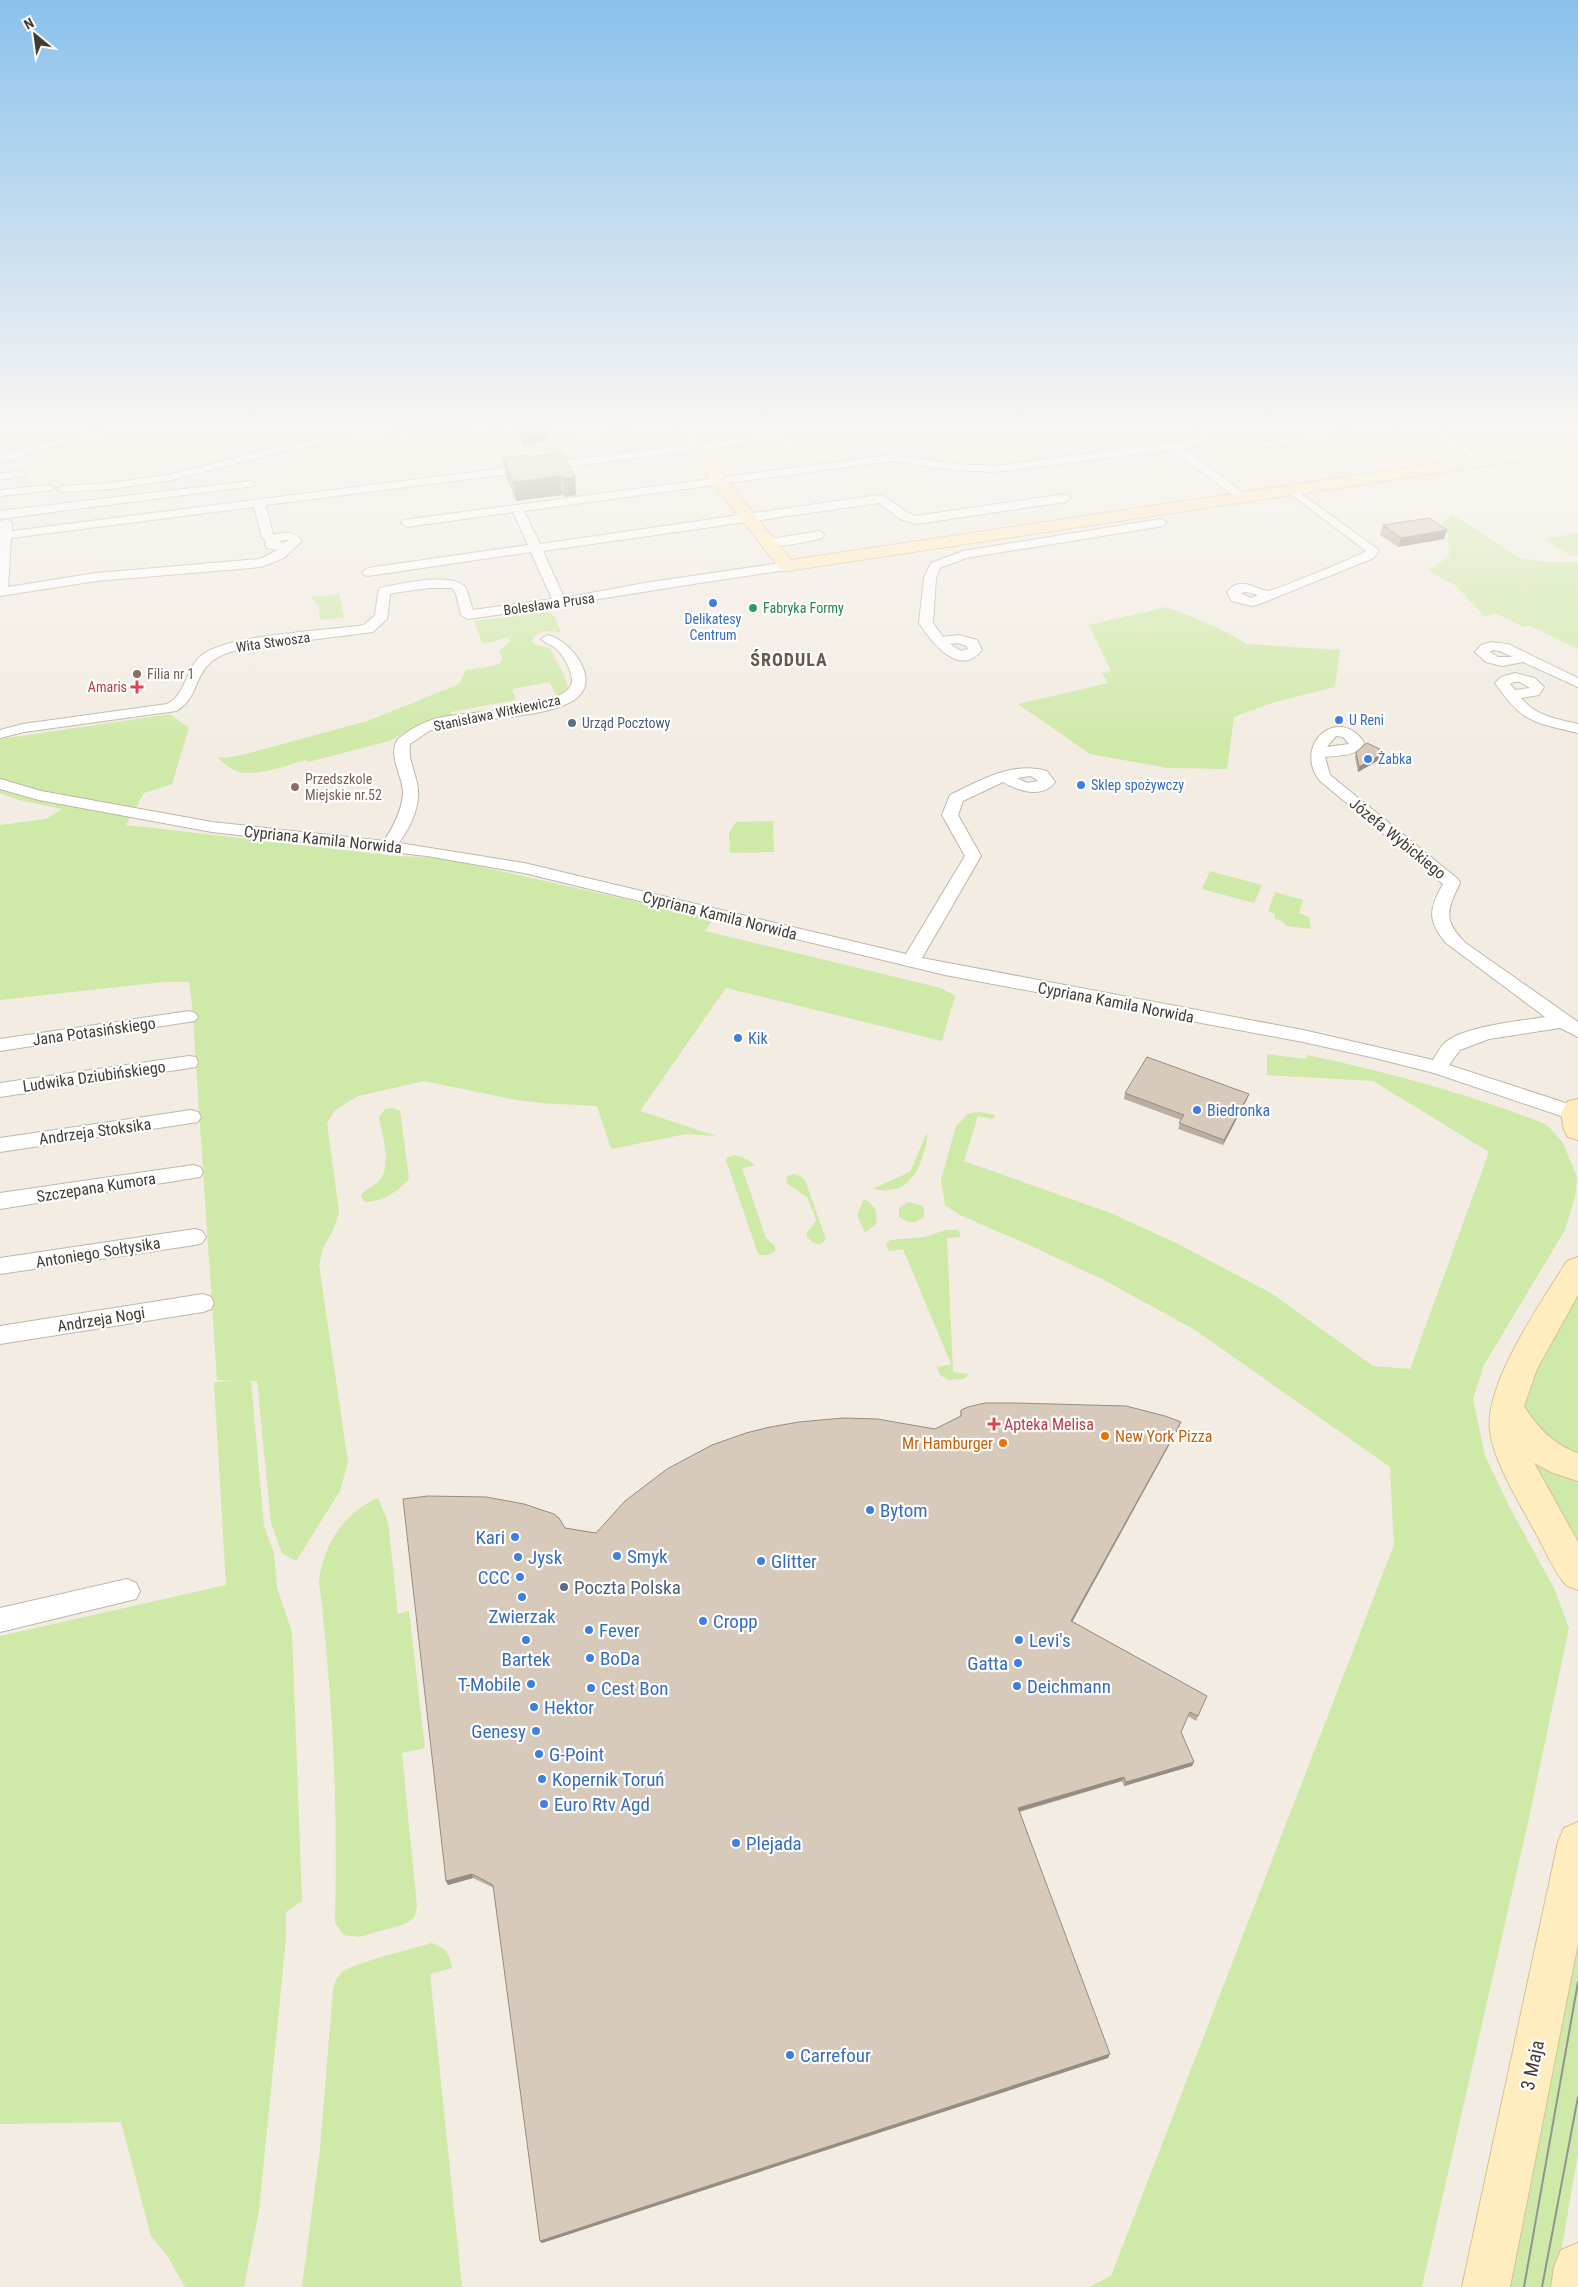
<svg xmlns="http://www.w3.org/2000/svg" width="1578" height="2287" font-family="'Roboto Condensed',sans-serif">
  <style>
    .green { fill: #cfe9a8 }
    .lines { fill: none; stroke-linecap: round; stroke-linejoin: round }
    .street-casing { stroke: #c0b6a7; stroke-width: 2 }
    .secondary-casing { stroke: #d8c191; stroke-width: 2 }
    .street { fill: #fff; fill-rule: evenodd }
    .secondary { fill: #ffecbf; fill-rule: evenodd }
    .tram { stroke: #939393; stroke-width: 2 }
    .wall { fill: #b9aea0 }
    .shaded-wall { fill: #968d82 }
    .building { fill: #d7caba; stroke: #968d82 }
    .shop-dot { fill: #3f7fe0; stroke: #fff; stroke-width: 2 }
    .leisure-dot { fill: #2e9e5b; stroke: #fff; stroke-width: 2 }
    .education-dot { fill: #8d6e63; stroke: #fff; stroke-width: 2 }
    .health-dot { fill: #e0444e; stroke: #fff; stroke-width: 2 }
    .service-dot { fill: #5c6f8a; stroke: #fff; stroke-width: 2 }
    .food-dot { fill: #e8710a; stroke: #fff; stroke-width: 2 }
    .labels { text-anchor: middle; stroke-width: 4.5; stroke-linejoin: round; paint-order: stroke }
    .far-street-label { font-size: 14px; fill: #433c32; stroke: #fff }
    .far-leisure-label { font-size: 14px; fill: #27864d; stroke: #fff; text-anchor: start }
    .far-shop-label { font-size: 14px; fill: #366cbe; stroke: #fff; text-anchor: start }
    .far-education-label { font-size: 14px; fill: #785e54; stroke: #fff; text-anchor: start }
    .far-health-label { font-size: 14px; fill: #be3a42; stroke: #fff; text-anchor: end }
    .far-service-label { font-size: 14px; fill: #4e5e75; stroke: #fff; text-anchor: start }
    .street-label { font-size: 16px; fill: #433c32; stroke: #fff }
    .shop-label { font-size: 16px; fill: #366cbe; stroke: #fff; text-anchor: start }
    .health-label { font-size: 16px; fill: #be3a42; stroke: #fff; text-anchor: start }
    .food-label { font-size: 16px; fill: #c56008; stroke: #fff; text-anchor: start }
    .far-district-label { font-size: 18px; font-weight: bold; letter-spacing: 1px; fill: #675949; stroke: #fff }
    .near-shop-label { font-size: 19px; fill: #366cbe; stroke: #fff; text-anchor: start }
    .near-service-label { font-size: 19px; fill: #4e5e75; stroke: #fff; text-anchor: start }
    .near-street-label { font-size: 19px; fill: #433c32; stroke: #fff }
  </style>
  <rect width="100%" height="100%" fill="#f2ece2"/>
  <g class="green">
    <polygon points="1452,514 1520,558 1545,562 1578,562 1578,649 1529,625 1524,627 1495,613 1485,617 1456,586 1428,570 1449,557 1448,535 1442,522"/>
    <polygon points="1578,533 1578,555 1571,556 1544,539"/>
    <polygon points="339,594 344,617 320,620 319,606 311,597"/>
    <polygon points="1167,607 1218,628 1247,644 1340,650 1335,687 1275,702 1234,717 1227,769 1168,768 1090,754 1018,704 1108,683 1102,673 1111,671 1089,625"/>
    <path d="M 550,612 L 555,618 L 561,633 C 551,630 543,630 534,636 L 532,641 L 535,645 L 550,648 L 565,677 L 569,691 L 557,699 L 550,682 L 512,689 L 516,700 L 451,712 L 453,716 L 417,727 L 389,741 L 308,762 L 306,760 C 286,765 261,776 240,772 C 231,770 224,763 217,757 L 226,758 L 246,754 L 367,721 L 459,684 L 466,670 L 487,667 L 499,664 L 503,659 L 499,651 L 509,642 L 510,639 L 506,637 L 489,643 L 482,642 L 474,621 Z"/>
    <polygon points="170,714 189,728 172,784 144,793 126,825 397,856 443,858 713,919 705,931 941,988 955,996 942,1041 726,988 640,1111 716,1136 686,1134 611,1149 597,1106 541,1103 511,1099 424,1081 358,1096 335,1110 327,1123 339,1212 334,1228 323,1248 319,1265 348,1462 340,1491 296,1561 282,1553 271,1523 257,1381 251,1381 264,1526 274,1553 277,1588 292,1632 302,1901 286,1912 286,1938 259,2211 244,2287 185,2287 168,2257 151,2236 121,2122 0,2124 0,1636 226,1585 214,1382 238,1381 217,1380 192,1005 189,982 164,982 0,1000 0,825 46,819 62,809 19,800 0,793 0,739"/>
    <polygon points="773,821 774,852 730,853 729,833 736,822"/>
    <polygon points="1210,871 1262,885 1254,903 1202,889"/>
    <polygon points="1275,892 1303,900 1299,913 1309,917 1311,929 1287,926 1282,921 1275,919 1275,914 1268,911"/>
    <path d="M 1267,1054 L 1306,1059 L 1307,1055 C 1388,1072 1465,1093 1543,1123 L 1550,1128 L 1563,1143 L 1577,1177 L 1575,1197 L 1565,1230 L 1484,1365 L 1473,1399 L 1485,1456 L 1512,1512 L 1554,1588 L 1569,1628 L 1529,1818 L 1422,2287 L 1089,2287 L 1111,2276 L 1394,1545 L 1390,1467 L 1195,1330 L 1106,1281 L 1029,1245 L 960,1215 L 945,1205 L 941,1180 L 956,1126 L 969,1113 L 980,1112 L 995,1115 L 994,1119 L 978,1116 L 964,1161 L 1113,1214 L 1178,1244 L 1271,1293 L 1373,1366 L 1410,1369 L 1489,1152 L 1373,1081 L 1267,1075 Z"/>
    <path d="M 392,1108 L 400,1111 L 409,1178 C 399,1192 381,1202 364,1202 L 361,1195 C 366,1189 375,1185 380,1180 C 392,1165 382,1134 379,1117 L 385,1109 Z"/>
    <path d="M 927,1132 C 928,1142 925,1149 922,1158 C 913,1184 900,1194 872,1189 L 910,1172 Z"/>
    <path d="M 735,1155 C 742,1158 750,1158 754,1166 L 742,1168 L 766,1238 L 775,1246 L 775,1251 C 770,1255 763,1257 758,1254 L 726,1160 L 727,1157 Z"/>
    <path d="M 794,1174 L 802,1177 L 805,1180 L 826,1239 L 821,1244 L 813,1243 L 807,1237 C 805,1229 815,1227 816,1219 L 807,1197 L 786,1183 L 787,1176 Z"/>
    <path d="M 864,1199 C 875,1205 878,1211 876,1224 L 865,1233 L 857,1215 Z"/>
    <polygon points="908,1202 920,1205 924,1208 924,1217 915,1222 909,1222 899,1217 899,1208"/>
    <polygon points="945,1230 958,1230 961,1237 947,1238 953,1372 968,1374 964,1379 949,1380 940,1375 937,1367 951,1364 903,1249 889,1251 886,1244 890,1240 925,1237"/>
    <polygon points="1578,1294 1578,1461 1529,1427 1523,1403 1532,1376"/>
    <polygon points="1525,1454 1578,1479 1578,1554"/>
    <path d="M 378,1498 L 388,1522 L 398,1614 L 409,1611 L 425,1748 L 402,1753 L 417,1907 L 414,1918 L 405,1924 L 359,1937 L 343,1935 L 335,1922 C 338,1808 333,1695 319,1582 C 323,1546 343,1513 378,1498 Z"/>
    <polygon points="1578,1935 1578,2154 1555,2287 1508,2287"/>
    <path d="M 432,1943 C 446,1948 449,1953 452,1968 L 430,1974 L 462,2287 L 302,2287 L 320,2149 L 333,1989 C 335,1982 337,1977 342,1972 C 353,1963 415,1948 432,1943 Z"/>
  </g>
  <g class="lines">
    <g class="street-casing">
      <g id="street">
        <polygon points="119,428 140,428 135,431 46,448 0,463 0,456 44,442"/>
        <polygon points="481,428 498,428 497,430 468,437 412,437 319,445 286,451 167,481 110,489 62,492 56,489 62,486 110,483 167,475 286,445 319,439 412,431 468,431"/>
        <polygon points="647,428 676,428 671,431 564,444 559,441 564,438"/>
        <path d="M 1201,428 L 1211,428 L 1206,444 L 1184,448 L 1247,496 L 1249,498 L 1247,500 L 1239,500 L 1172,450 L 993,472 L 955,470 L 890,461 L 524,511 L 540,544 L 879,495 C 894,499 901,512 916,516 L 1065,494 L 1071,498 L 1065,502 L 916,524 L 900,519 L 879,503 L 543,551 L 564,598 L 644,583 L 787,562 L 793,566 L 787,570 C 680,585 575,604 468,619 L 461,615 L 456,594 L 452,588 L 429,588 L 393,593 L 390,594 L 387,619 L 373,632 L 246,648 C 233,651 216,655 207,666 C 194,681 196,700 176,711 L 24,732 L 0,738 L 0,730 L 23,724 L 167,704 C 187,694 185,668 202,655 C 230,634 327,631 364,625 L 375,615 L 378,594 L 380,588 C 399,584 453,571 466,588 L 473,610 L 552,599 L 531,552 L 368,576 L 364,575 L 362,572 L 368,568 L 528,545 L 513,512 L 407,527 L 401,523 L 403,520 L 890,455 L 955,464 L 993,466 L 1197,439 Z"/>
        <polygon points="1370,428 1397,428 1392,431 1262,448 1256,445 1262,442"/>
        <polygon points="1423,428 1435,428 1489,462 1483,465 1479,464"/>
        <path d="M 780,433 L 784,434 L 799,449 L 797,451 L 789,451 L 777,440 L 266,505 L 273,535 C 285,531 295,531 302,541 L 284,558 L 261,567 L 96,581 L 0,596 L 0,523 L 6,519 L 12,523 L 12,531 ZM 254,507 L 262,537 L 266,541 L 265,545 L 267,548 L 278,550 L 260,559 L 96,573 L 8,587 L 11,538 ZM 283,540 L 289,540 L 284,543 L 278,542 Z"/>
        <polygon points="20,471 24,472 26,474 24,476 0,480 0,474"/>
        <polygon points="250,481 256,484 254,486 0,519 0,511"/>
        <polygon points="48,485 52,486 54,488 52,490 0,496 0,490"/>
        <path d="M 1292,487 L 1379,550 L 1374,558 L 1257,605 L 1252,606 L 1232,601 L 1227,592 C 1241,574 1257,591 1269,591 C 1275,590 1362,555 1366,551 L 1288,492 L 1286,490 L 1288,488 ZM 1246,592 L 1258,595 L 1251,598 L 1240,593 Z"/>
        <path d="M 1160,519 L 1164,520 L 1166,523 L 1164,526 L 966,558 L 940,568 L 936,578 L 933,623 L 943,637 L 959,635 L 977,640 L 982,650 C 959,679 931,641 919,623 L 924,578 L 931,563 L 963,551 ZM 958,643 L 966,646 L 968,649 L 961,651 L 950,644 Z"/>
        <path d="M 818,531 L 822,532 L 824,535 L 822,538 C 810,541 771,551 763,542 C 767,538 808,534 818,531 Z"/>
        <path d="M 548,635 C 569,640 599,676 579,696 C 557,718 476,718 445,725 L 429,731 L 410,744 C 408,756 413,767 416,779 C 423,802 412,824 399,843 L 524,863 L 906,954 L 965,856 L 942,815 L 950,795 C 981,780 1013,761 1047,771 L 1055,782 C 1043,799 1018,791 1003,782 L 963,801 L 958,815 L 981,856 L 922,958 L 1303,1030 L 1433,1060 C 1437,1054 1440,1046 1447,1041 C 1468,1026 1519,1021 1545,1017 L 1446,943 C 1427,920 1429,909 1443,884 L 1319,780 C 1293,743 1339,705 1364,742 C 1360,757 1338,755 1325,757 L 1330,775 L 1458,879 L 1460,883 C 1446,911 1443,922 1467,944 L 1578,1022 L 1578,1037 L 1560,1028 L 1489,1039 L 1460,1050 L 1449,1065 L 1578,1107 L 1578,1119 L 1567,1118 L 1434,1073 L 1375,1058 L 1303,1042 L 945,975 L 524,873 L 427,856 L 212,832 L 39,800 L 0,789 L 0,779 L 41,791 L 212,822 L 384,841 C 393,827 402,811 403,793 C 403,776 387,755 398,739 C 410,729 423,722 438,718 C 461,712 573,709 572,680 C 571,669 563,653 554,647 C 549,644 545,643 541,639 ZM 1336,736 L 1343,737 L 1349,744 L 1327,747 ZM 1031,776 L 1038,781 L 1027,783 L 1017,778 Z"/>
        <path d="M 1491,642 L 1508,644 L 1578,678 L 1578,687 L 1523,662 L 1502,666 L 1486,662 L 1475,652 L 1481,645 ZM 1493,650 L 1500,651 L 1512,657 L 1498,657 L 1490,652 Z"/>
        <path d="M 1515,673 L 1535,678 L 1544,687 L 1539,695 L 1521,698 C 1536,716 1556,719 1578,724 L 1578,733 C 1532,722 1523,723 1495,683 L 1501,677 ZM 1514,682 L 1520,682 L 1530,688 L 1515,690 L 1510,684 Z"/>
        <polygon points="189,1011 195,1013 198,1017 195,1021 0,1051 0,1039"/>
        <polygon points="189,1056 196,1057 198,1062 196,1067 0,1097 0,1083"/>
        <polygon points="191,1110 198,1112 201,1117 198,1122 0,1152 0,1138"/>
        <polygon points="193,1165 200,1167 203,1172 200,1177 0,1209 0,1193"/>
        <polygon points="195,1229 202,1231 206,1237 202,1243 195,1245 0,1274 0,1258"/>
        <polygon points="203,1294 211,1297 214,1303 211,1309 203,1312 0,1344 0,1326"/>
        <polygon points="127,1579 136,1583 140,1591 136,1599 0,1632 0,1608"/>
      </g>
    </g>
    <g class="secondary-casing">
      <g id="secondary">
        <polygon points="678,428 692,428 726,479 791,560 1578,442 1578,452 787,571 781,570 714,485"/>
        <polygon points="1578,1099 1578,1140 1568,1137 1564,1130 1561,1113 1568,1101"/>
        <path d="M 1578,1257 L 1578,1295 L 1537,1369 L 1524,1406 C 1537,1427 1554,1445 1578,1453 L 1578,1481 L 1553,1473 L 1534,1463 L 1578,1542 L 1578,1590 C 1574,1588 1567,1587 1565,1584 C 1552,1568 1543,1545 1533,1528 C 1518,1500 1494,1462 1490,1431 C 1484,1384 1542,1301 1567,1261 Z"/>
        <polygon points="1578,1822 1578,1943 1510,2287 1462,2287 1558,1842 1564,1828"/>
        <polygon points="1578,2243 1578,2287 1551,2287 1554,2267 1561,2250"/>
      </g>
    </g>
    <use href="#street" class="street"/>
    <use href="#secondary" class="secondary"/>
    <g class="tram">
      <polyline points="1524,2287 1578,1982"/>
      <polyline points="1542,2287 1578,2097"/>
    </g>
  </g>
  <g class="wall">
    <polygon points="513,428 547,428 548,441 523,445"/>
    <polygon points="563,453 576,495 565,497 562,495 516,501 506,476 503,458 531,457"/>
    <polygon points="1383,525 1447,530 1444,539 1398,547 1380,535"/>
    <polygon points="1356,752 1384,757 1358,772 1355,757"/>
    <polygon points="1125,1093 1249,1094 1247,1099 1223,1145 1178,1129 1181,1120 1124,1099"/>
    <polygon points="961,1410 1181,1422 1179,1427 1072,1621 1207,1696 1196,1721 1188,1716 1181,1732 1192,1766 1124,1786 1122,1781 1020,1812 1108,2058 542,2243 540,2241 494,1888 473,1878 448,1885 446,1881 565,1528 596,1533 935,1429 960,1416"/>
  </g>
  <g class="shaded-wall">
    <polygon points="521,428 547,428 548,441 523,445"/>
    <polygon points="560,476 562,495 516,501 514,482"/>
    <polygon points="575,477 576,495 565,497 563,478"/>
    <polygon points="1447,530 1444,539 1398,547 1401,538"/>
    <polygon points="1386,752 1384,757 1358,772 1359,767"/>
    <polygon points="1249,1094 1247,1099 1223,1145 1224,1140"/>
    <polygon points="1181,1422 1179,1427 1070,1626 1071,1621"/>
    <polygon points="1194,1762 1192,1766 1124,1786 1126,1782"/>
    <polygon points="1124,1777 1122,1781 1017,1812 1018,1808"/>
    <polygon points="472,1874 473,1878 448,1885 446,1881"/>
    <polygon points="1110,2054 1108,2058 542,2243 540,2241"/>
  </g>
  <g class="building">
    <polygon points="563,453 575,477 563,478 560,476 514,482 503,458 528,455 531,457"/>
    <polygon points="1429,518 1447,530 1401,538 1383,525"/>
    <polygon points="1367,743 1386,752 1359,767 1356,752"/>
    <polygon points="1147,1057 1249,1094 1224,1140 1179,1123 1184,1115 1125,1093"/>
    <polygon points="985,1403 1015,1403 1126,1406 1165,1416 1181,1422 1071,1621 1207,1696 1198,1716 1190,1712 1181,1732 1194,1762 1126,1782 1124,1777 1018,1808 1110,2054 540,2241 493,1885 472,1874 446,1881 403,1499 428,1496 486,1497 524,1504 554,1514 559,1518 565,1528 596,1533 625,1501 667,1469 712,1445 746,1433 770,1427 799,1422 843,1418 877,1419 935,1429 961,1416 961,1410 968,1407"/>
  </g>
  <linearGradient id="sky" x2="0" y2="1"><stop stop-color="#89c1ec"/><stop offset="0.57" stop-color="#f9f6f2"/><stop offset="1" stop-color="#f9f6f2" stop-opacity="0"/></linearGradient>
  <rect width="1578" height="748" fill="url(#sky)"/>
  <g class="shop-dot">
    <circle cx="713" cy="603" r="5"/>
    <circle cx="1339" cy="720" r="5"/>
    <circle cx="1368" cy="759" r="5"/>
    <circle cx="1081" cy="785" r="5"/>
    <circle cx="738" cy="1038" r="5"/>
    <circle cx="1197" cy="1110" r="5"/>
    <circle cx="870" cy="1510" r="5"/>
    <circle cx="515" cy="1537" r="5"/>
    <circle cx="617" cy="1556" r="5"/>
    <circle cx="518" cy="1557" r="5"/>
    <circle cx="761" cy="1561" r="5"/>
    <circle cx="520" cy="1577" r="5"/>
    <circle cx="522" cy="1597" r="5"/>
    <circle cx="703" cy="1621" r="5"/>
    <circle cx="589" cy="1630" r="5"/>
    <circle cx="526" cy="1640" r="5"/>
    <circle cx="1019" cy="1640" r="5"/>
    <circle cx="590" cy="1658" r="5"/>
    <circle cx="1018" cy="1663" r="5"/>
    <circle cx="531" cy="1684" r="5"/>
    <circle cx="1017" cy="1686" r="5"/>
    <circle cx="591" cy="1688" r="5"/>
    <circle cx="534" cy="1707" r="5"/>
    <circle cx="536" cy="1731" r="5"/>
    <circle cx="539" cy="1754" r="5"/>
    <circle cx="542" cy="1779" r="5"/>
    <circle cx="544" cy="1804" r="5"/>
    <circle cx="736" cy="1843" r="5"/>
    <circle cx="790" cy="2055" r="5"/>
  </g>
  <circle class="leisure-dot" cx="753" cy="608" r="5"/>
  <g class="education-dot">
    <circle cx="137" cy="674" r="5"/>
    <circle cx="295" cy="787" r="5"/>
  </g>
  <g class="health-dot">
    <path d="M134.5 679.5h5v5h5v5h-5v5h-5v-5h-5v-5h5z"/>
    <path d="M991.5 1416.5h5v5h5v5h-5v5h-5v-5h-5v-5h5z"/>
  </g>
  <g class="service-dot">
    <circle cx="572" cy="723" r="5"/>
    <circle cx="564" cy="1587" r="5"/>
  </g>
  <g class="food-dot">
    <circle cx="1105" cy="1436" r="5"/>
    <circle cx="1003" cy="1443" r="5"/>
  </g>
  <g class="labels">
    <g class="far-street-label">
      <text transform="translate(549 604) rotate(-8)" y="5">Bolesława Prusa</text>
      <text transform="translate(273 642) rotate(-8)" y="5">Wita Stwosza</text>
      <text transform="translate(497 713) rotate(-12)" y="5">Stanisława Witkiewicza</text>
    </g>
    <g class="far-leisure-label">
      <text x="763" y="613">Fabryka Formy</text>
    </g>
    <g class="far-shop-label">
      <text x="713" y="624" text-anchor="middle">Delikatesy<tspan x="713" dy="16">Centrum</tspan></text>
      <text x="1349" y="725">U Reni</text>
      <text x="1378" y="764">Żabka</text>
      <text x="1091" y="790">Sklep spożywczy</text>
    </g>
    <g class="far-education-label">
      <text x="147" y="679">Filia nr 1</text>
      <text x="305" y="784">Przedszkole<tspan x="305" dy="16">Miejskie nr.52</tspan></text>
    </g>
    <g class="far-health-label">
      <text x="127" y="692">Amaris</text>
    </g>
    <g class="far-service-label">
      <text x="582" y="728">Urząd Pocztowy</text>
    </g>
    <g class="street-label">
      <text transform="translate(1398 838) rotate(39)" y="6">Józefa Wybickiego</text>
      <text transform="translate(323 839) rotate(6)" y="6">Cypriana Kamila Norwida</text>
      <text transform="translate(720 915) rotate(14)" y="6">Cypriana Kamila Norwida</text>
      <text transform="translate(1116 1002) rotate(11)" y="6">Cypriana Kamila Norwida</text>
      <text transform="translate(94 1031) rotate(-8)" y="6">Jana Potasińskiego</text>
      <text transform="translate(94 1076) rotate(-8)" y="6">Ludwika Dziubińskiego</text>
      <text transform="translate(95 1131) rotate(-8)" y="6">Andrzeja Stoksika</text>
      <text transform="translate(96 1187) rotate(-9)" y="6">Szczepana Kumora</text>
      <text transform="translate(98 1252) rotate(-9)" y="6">Antoniego Sołtysika</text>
      <text transform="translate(101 1319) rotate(-9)" y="6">Andrzeja Nogi</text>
    </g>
    <g class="shop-label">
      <text x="748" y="1044">Kik</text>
      <text x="1207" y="1116">Biedronka</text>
    </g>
    <g class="health-label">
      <text x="1004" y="1430">Apteka Melisa</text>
    </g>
    <g class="food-label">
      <text x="1115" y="1442">New York Pizza</text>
      <text x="993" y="1449" text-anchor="end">Mr Hamburger</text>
    </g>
    <g class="far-district-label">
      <text x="789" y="666">ŚRODULA</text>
    </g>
    <g class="near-shop-label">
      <text x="880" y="1517">Bytom</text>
      <text x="505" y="1544" text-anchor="end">Kari</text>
      <text x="627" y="1563">Smyk</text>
      <text x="528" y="1564">Jysk</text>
      <text x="771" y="1568">Glitter</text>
      <text x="510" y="1584" text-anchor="end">CCC</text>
      <text x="522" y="1623" text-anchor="middle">Zwierzak</text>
      <text x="713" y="1628">Cropp</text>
      <text x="599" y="1637">Fever</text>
      <text x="1029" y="1647">Levi's</text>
      <text x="600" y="1665">BoDa</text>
      <text x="526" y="1666" text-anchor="middle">Bartek</text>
      <text x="1008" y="1670" text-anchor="end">Gatta</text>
      <text x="521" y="1691" text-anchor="end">T-Mobile</text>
      <text x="1027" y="1693">Deichmann</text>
      <text x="601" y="1695">Cest Bon</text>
      <text x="544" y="1714">Hektor</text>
      <text x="526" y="1738" text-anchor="end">Genesy</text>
      <text x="549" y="1761">G-Point</text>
      <text x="552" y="1786">Kopernik Toruń</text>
      <text x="554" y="1811">Euro Rtv Agd</text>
      <text x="746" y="1850">Plejada</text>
      <text x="800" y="2062">Carrefour</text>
    </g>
    <g class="near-service-label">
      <text x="574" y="1594">Poczta Polska</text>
    </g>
    <g class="near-street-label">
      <text transform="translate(1532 2065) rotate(-78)" y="7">3 Maja</text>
    </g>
  </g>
  <g transform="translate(35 35) rotate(331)" stroke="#ffffff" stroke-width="4" paint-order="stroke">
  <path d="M0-4L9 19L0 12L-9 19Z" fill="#433c32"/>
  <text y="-8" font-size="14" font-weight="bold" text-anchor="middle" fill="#433c32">N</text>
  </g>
</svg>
